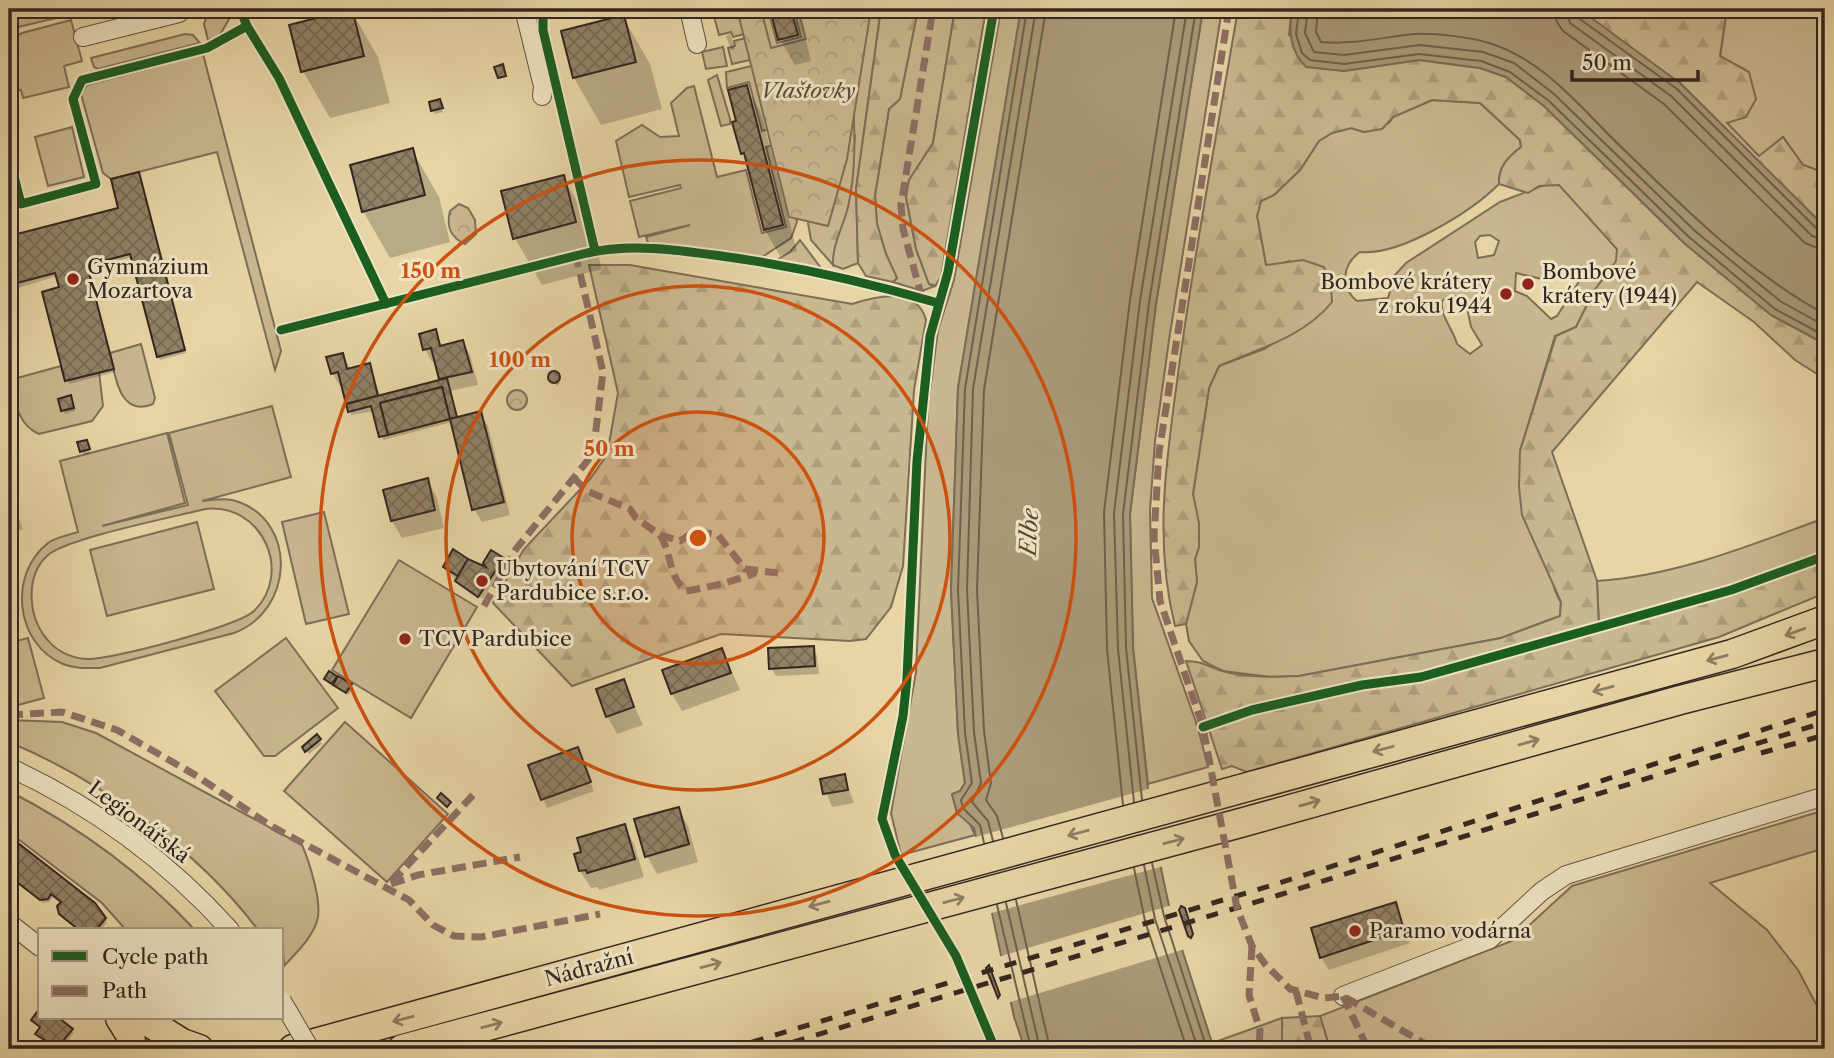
<svg xmlns="http://www.w3.org/2000/svg" width="1834" height="1058" font-family="'Libre Caslon Text',serif">
  <style>
    .green { fill: #c9b78f; stroke: #7e6e58; stroke-width: 2; fill-rule: evenodd }
    .forest { fill: url(#forest-firs); stroke: #7e6e58; stroke-width: 2 }
    .park { fill: url(#park-crowns); stroke: #7e6e58; stroke-width: 2 }
    .water { fill: #aa9a78; stroke: #7b6c55; stroke-width: 2 }
    .pier { fill: #e7d5a5 }
    .shadow { fill: #0003 }
    .lines { fill: none; stroke-linecap: round; stroke-linejoin: round }
    .shore { stroke: #6f604c; stroke-width: 2 }
    .building { fill: url(#building-cross-hatch); stroke: #342621; stroke-width: 2 }
    .minor-casing { stroke: #615242; stroke-width: 20 }
    .primary-casing { stroke: #342621; stroke-width: 31 }
    .minor { stroke: #efe4c4; stroke-width: 18 }
    .primary { stroke: #e7d5a5; stroke-width: 28 }
    .rail { stroke: #342621; stroke-width: 5; stroke-dasharray: 12 12; stroke-linecap: butt }
    .minor-bridge-casing { stroke: #615242; stroke-width: 20; stroke-linecap: butt }
    .minor-bridge { stroke: #efe4c4; stroke-width: 18 }
    .quiet { stroke: #8d6e63; stroke-width: 7; stroke-dasharray: 14 7; stroke-linecap: butt }
    .cycleway-casing { stroke: #efe4c4; stroke-width: 13 }
    .cycleway { stroke: #1b5e20; stroke-width: 9 }
    .oneway { stroke: #8e7e63 }
    .ring { fill: none; stroke: #cd510f; stroke-width: 3.5 }
    .poi-dot { fill: #8f2418; stroke: #efe4c4; stroke-width: 2.5 }
    .labels { text-anchor: middle; stroke-width: 6; stroke-linejoin: round; paint-order: stroke }
    .park-label { font-size: 21px; font-style: italic; fill: #594a3c; stroke: #efe4c4 }
    .poi-label { font-size: 21px; fill: #342621; stroke: #efe4c4; text-anchor: start }
    .street-label { font-size: 21px; fill: #342621; stroke: #efe4c4 }
    .water-label { font-size: 23px; font-style: italic; fill: #57493b; stroke: #efe4c4 }
    .centre { fill: #cd510f; stroke: #efe4c4; stroke-width: 3.5 }
    .ring-label { font-size: 21px; text-anchor: middle; font-weight: bold; fill: #cd510f; stroke: #efe4c4; stroke-width: 6; stroke-linejoin: round; paint-order: stroke }
  </style>
  <defs>
    <pattern id="forest-firs" width="22" height="20" patternUnits="userSpaceOnUse" patternTransform="scale(1.75)"><rect width="22" height="20" fill="#c9b78f"/><path d="M5 1l3.5 6h-7zM16 11l3.5 6h-7z" fill="#ad9d7b"/></pattern>
    <pattern id="park-crowns" width="20" height="18" patternUnits="userSpaceOnUse" patternTransform="scale(1.75)"><rect width="20" height="18" fill="#c9b78f"/><path d="M2 6a3 3 0 1 1 6 0M12 15a3 3 0 1 1 6 0" fill="none" stroke="#ad9d7b"/></pattern>
    <pattern id="building-cross-hatch" width="8" height="8" patternUnits="userSpaceOnUse" patternTransform="scale(1.75)"><rect width="8" height="8" fill="#918166"/><path d="M0 0l8 8M0 8l8-8" fill="none" stroke="#776954"/></pattern>
  </defs>
  <rect width="100%" height="100%" fill="#e7d5a5"/>
  <filter id="stains"><feTurbulence type="fractalNoise" baseFrequency=".00286" numOctaves="4"/><feColorMatrix values="0 0 0 0 .2 0 0 0 0 .09 0 0 0 0 .02 0 0 0 .5 -.17"/></filter>
  <radialGradient id="worn" r=".72"><stop offset=".6" stop-color="#630" stop-opacity="0"/><stop offset="1" stop-color="#630" stop-opacity=".3"/></radialGradient>
  <g class="green">
    <polygon points="9,9 94,9 10,29"/>
    <polygon points="209,9 235,9 218,38 208,40 204,24"/>
    <polygon points="712,9 743,9 748,33 733,37 731,32 719,35"/>
    <polygon points="749,9 768,9 777,43 801,37 794,9 808,9 816,41 764,56"/>
    <polygon points="815,9 881,9 856,189 858,263 843,269 833,265 832,254 848,205 855,136"/>
    <polygon points="918,9 955,9 933,143 909,180 906,197 916,249 929,284 935,286 922,291 893,282 897,278 886,254 877,224 875,195 889,109 900,99"/>
    <polygon points="1001,9 1021,9 958,388 951,590 958,734 965,783 960,791 952,794 957,813 968,820 975,835 901,855 891,813 916,672 928,406 938,330 954,280"/>
    <polygon points="1203,9 1222,9 1169,340 1155,441 1150,510 1152,598 1198,728 1208,767 1148,784 1133,648 1130,514 1156,304"/>
    <path d="M 1773,9 L 1825,9 L 1825,173 L 1803,165 L 1783,137 L 1759,157 L 1726,122 L 1746,117 L 1720,57 L 1726,15 C 1744,13 1756,15 1773,9 Z"/>
    <polygon points="71,20 82,61 64,66 69,87 23,98 21,90 9,92 9,40 22,33"/>
    <polygon points="185,34 193,35 200,43 98,69 94,67 91,58"/>
    <polygon points="749,37 754,59 732,64 728,48 735,46 734,41"/>
    <polygon points="723,47 727,66 706,69 702,52"/>
    <polygon points="203,54 281,351 275,370 217,152 111,179 103,173 81,94 87,85"/>
    <polygon points="756,65 773,128 762,131 749,82 727,88 726,72"/>
    <polygon points="717,75 730,119 730,124 721,126 708,80"/>
    <polygon points="694,86 717,177 746,170 762,233 786,227 766,147 777,144 797,222 791,238 762,257 676,245 649,245 646,237 690,225 639,237 630,201 681,188 680,185 629,197 616,141 642,125 660,137 679,136 671,103 687,88"/>
    <path d="M 1432,100 L 1480,103 L 1520,140 L 1521,147 C 1508,157 1498,167 1499,184 C 1471,212 1400,256 1360,252 C 1343,264 1339,287 1357,301 L 1388,298 L 1395,275 L 1406,263 L 1500,202 L 1547,184 L 1559,185 L 1568,192 L 1617,249 L 1617,261 L 1594,291 L 1576,327 L 1555,336 L 1520,451 L 1555,591 L 1561,603 L 1560,616 L 1501,638 L 1299,676 L 1271,677 L 1223,671 L 1203,661 L 1189,641 L 1186,624 L 1197,582 L 1195,559 L 1199,547 L 1193,494 L 1209,388 L 1219,366 L 1264,349 L 1295,330 L 1289,261 L 1276,266 L 1266,265 L 1257,216 L 1261,201 L 1274,195 L 1300,170 L 1319,141 L 1332,133 L 1351,128 L 1364,132 L 1389,123 L 1393,117 ZM 1490,235 L 1499,241 L 1494,255 L 1478,258 L 1475,242 L 1480,236 ZM 1582,266 L 1587,269 L 1557,316 L 1551,319 L 1527,296 L 1515,291 L 1516,273 L 1550,281 ZM 1451,296 L 1465,298 L 1471,327 L 1482,345 L 1470,354 L 1457,344 C 1453,329 1440,316 1442,301 Z"/>
    <polygon points="72,127 84,177 48,186 35,137"/>
    <polygon points="800,240 821,268 777,260 790,252"/>
    <path d="M 141,344 L 155,398 L 153,404 C 119,418 115,375 110,353 Z"/>
    <path d="M 61,366 L 65,381 L 99,372 L 103,406 L 92,421 L 39,434 C 17,425 15,400 10,380 Z"/>
    <path d="M 272,406 L 291,477 L 202,501 C 214,500 227,497 239,502 C 298,524 293,611 234,633 L 100,668 C 88,668 75,669 63,664 C 15,644 8,574 48,543 C 56,537 69,535 78,532 L 60,461 L 167,433 L 185,503 L 102,526 L 188,505 L 169,433 ZM 205,509 C 261,502 294,572 254,611 C 238,626 111,660 87,659 C 71,658 56,651 46,638 C 28,616 25,575 48,555 C 68,538 174,517 205,509 Z"/>
    <polygon points="324,512 349,614 306,624 282,522"/>
    <path d="M 1825,518 L 1825,552 L 1730,587 L 1599,624 L 1597,581 C 1677,576 1750,545 1825,518 Z"/>
    <polygon points="197,522 214,589 107,616 90,550"/>
    <polygon points="399,560 477,607 411,718 332,670"/>
    <polygon points="28,638 44,698 11,707 9,643"/>
    <polygon points="286,638 338,708 275,756 264,756 215,691"/>
    <path d="M 9,720 L 62,722 L 96,733 L 302,845 C 309,861 323,904 317,921 C 312,938 296,953 284,966 L 282,930 L 258,930 C 199,851 100,780 9,742 Z"/>
    <polygon points="345,722 448,814 387,882 284,791"/>
    <path d="M 9,791 C 79,827 141,872 195,930 L 126,930 L 102,903 L 9,832 Z"/>
    <polygon points="1825,810 1825,848 1710,883 1767,930 1798,970 1825,1021 1825,1049 1330,1049 1320,1016 1512,941 1572,886"/>
    <polygon points="1282,1018 1282,1049 1214,1049 1212,1043"/>
  </g>
  <g class="forest">
    <polygon points="881,9 918,9 900,99 889,109 875,195 877,224 886,254 897,278 893,282 866,276 858,263 856,189"/>
    <polygon points="955,9 986,9 941,277 935,286 929,284 916,249 906,197 909,180 933,143"/>
    <path d="M 1238,9 L 1292,9 L 1289,35 L 1344,71 L 1419,60 L 1480,68 L 1506,77 L 1544,106 L 1684,243 L 1771,315 L 1825,344 L 1825,379 L 1795,360 L 1754,322 L 1697,282 L 1552,452 L 1597,581 L 1599,631 L 1732,594 L 1825,560 L 1825,593 L 1719,637 L 1247,772 L 1232,766 L 1222,769 L 1186,661 C 1201,661 1208,666 1222,671 C 1246,678 1275,677 1299,676 L 1501,638 L 1560,616 L 1561,602 L 1522,515 L 1519,487 L 1520,451 L 1556,336 L 1576,327 L 1594,291 L 1616,261 L 1617,249 L 1559,185 L 1539,186 L 1528,193 L 1499,184 C 1498,167 1508,157 1521,147 L 1520,140 L 1480,103 L 1432,100 L 1393,117 L 1382,129 L 1364,132 L 1351,128 L 1332,133 L 1319,141 L 1300,170 L 1274,195 L 1261,201 L 1257,216 L 1266,265 L 1303,260 L 1324,267 L 1331,285 L 1332,302 C 1304,337 1258,349 1219,366 L 1209,388 L 1193,494 L 1199,523 L 1199,547 L 1195,559 L 1197,582 L 1186,624 L 1175,626 C 1153,538 1167,456 1179,367 C 1195,247 1218,128 1238,9 Z"/>
    <path d="M 1576,9 L 1773,9 C 1756,15 1743,13 1726,15 L 1720,56 L 1749,72 L 1756,99 L 1746,117 L 1727,123 L 1759,156 L 1783,137 L 1803,165 L 1825,173 L 1825,227 L 1681,84 Z"/>
    <path d="M 853,98 C 855,133 856,172 848,207 C 843,227 832,245 833,265 L 811,240 L 808,223 Z"/>
    <path d="M 589,265 L 630,265 L 852,304 C 876,296 917,286 926,320 L 914,390 L 903,566 L 891,607 L 866,639 L 850,641 L 721,634 L 572,686 L 493,603 L 524,549 L 590,479 L 607,455 L 618,393 Z"/>
    <polygon points="1320,1016 1330,1049 1282,1049 1282,1018"/>
  </g>
  <g class="park">
    <polygon points="737,9 761,9 771,48 806,39 798,9 871,9 847,159 828,226 789,217"/>
    <path d="M 459,204 L 468,208 L 475,220 L 476,234 L 465,244 C 451,238 446,226 450,211 Z"/>
    <circle cx="517" cy="400" r="10"/>
  </g>
  <g class="water">
    <polygon points="1021,9 1203,9 1156,304 1130,514 1133,648 1152,826 1171,915 1214,1049 1025,1049 1014,1017 974,828 957,813 952,794 960,791 965,783 958,734 951,590 958,388"/>
    <path d="M 1292,9 L 1576,9 L 1589,16 L 1681,84 L 1825,227 L 1825,344 L 1771,315 L 1684,243 L 1544,106 L 1506,77 L 1480,68 L 1419,60 L 1344,71 L 1306,67 C 1289,49 1289,33 1292,9 Z"/>
  </g>
  <g class="pier">
    <polygon points="1152,788 1164,866 988,914 972,838"/>
    <polygon points="1172,905 1185,949 1007,1003 998,957"/>
  </g>
  <g class="shadow">
    <polygon points="503,9 511,9 513,16 507,18"/>
    <polygon points="772,9 798,9 811,61 795,65 780,39"/>
    <polygon points="351,10 378,57 390,103 330,118 303,71"/>
    <polygon points="623,17 650,64 662,109 601,125 574,78 563,32"/>
    <polygon points="730,34 735,49 731,50 726,36"/>
    <polygon points="746,87 761,113 797,251 780,256 765,230 735,124 738,123"/>
    <polygon points="441,105 443,112 435,114 433,110"/>
    <polygon points="412,150 439,197 450,242 390,258 363,211"/>
    <polygon points="140,177 186,353 160,360 158,357 133,257 88,268 115,372 69,384 44,293 61,289 57,276 9,291 9,238 121,209"/>
    <polygon points="563,177 590,224 602,269 542,285 515,238"/>
    <polygon points="435,331 443,347 463,342 470,355 478,385 450,391 457,419 480,413 488,426 510,515 482,522 474,509 452,422 383,440 375,411 351,415 343,385 340,386 332,373 343,355 351,370 369,366 381,397 442,381 436,361 432,362 425,349"/>
    <polygon points="554,374 560,383 557,386 550,377"/>
    <polygon points="72,401 75,411 65,414 63,410"/>
    <polygon points="9,444 14,465 9,466"/>
    <polygon points="88,445 90,453 84,455 82,451"/>
    <polygon points="427,480 437,498 444,528 402,538 392,521"/>
    <polygon points="11,497 23,529 9,533 9,498"/>
    <polygon points="503,559 505,563 483,599 459,585 445,567 490,571"/>
    <polygon points="813,648 817,656 819,674 776,676 771,668"/>
    <polygon points="722,650 740,690 682,711 672,694"/>
    <polygon points="330,673 351,685 353,688 349,695 328,683 326,679"/>
    <polygon points="623,681 643,725 617,734 607,716"/>
    <polygon points="317,737 322,744 309,754 304,748"/>
    <polygon points="577,749 594,791 547,808 531,766"/>
    <polygon points="844,776 854,803 832,807 822,780"/>
    <polygon points="678,809 688,826 698,862 657,874 647,856"/>
    <polygon points="624,826 634,844 644,877 599,890 597,887 591,888 580,871"/>
    <polygon points="9,838 94,904 107,922 101,930 79,930 63,918 62,903 53,897 49,902 43,903 9,877"/>
    <polygon points="1395,905 1410,943 1329,970 1321,957"/>
    <polygon points="40,1011 40,1018 56,1018 74,1033 61,1049 54,1049 37,1034 41,1028 33,1020"/>
  </g>
  <g class="lines">
    <g class="shore">
      <polyline points="1299,9 1296,34 1302,53 1310,60 1344,64 1419,54 1481,61 1510,72 1549,101 1689,237 1775,309 1825,336"/>
      <polyline points="1308,9 1305,33 1314,52 1344,55 1420,45 1483,52 1514,63 1554,94 1695,231 1780,301 1825,326"/>
      <path d="M 1318,9 L 1316,32 L 1321,42 C 1353,45 1383,37 1415,34 C 1437,33 1469,37 1489,43 C 1541,59 1576,102 1613,139 C 1678,202 1745,271 1825,314"/>
      <polyline points="1554,9 1557,22 1563,31 1664,104 1805,243 1825,251"/>
      <polyline points="1565,9 1570,23 1671,96 1812,236 1825,240"/>
      <polyline points="1574,9 1577,17 1677,89 1817,229 1825,231"/>
      <polyline points="1142,800 1126,648 1123,514 1149,303 1196,9"/>
      <polyline points="1134,802 1118,649 1114,513 1140,301 1187,9"/>
      <polyline points="1123,805 1107,649 1104,512 1130,300 1176,9"/>
      <polyline points="1003,838 997,816 986,800 991,783 984,731 977,590 984,390 1046,9"/>
      <polyline points="993,841 988,821 972,802 981,783 974,732 967,590 973,389 1036,9"/>
      <polyline points="984,843 980,825 963,808 961,800 972,783 965,733 958,590 965,389 1027,9"/>
      <polyline points="1152,863 1164,916 1207,1049"/>
      <polyline points="1144,865 1155,919 1198,1049"/>
      <polyline points="1134,868 1145,921 1187,1049"/>
      <polyline points="1016,900 1050,1049"/>
      <polyline points="1006,903 1040,1049"/>
      <polyline points="997,905 1031,1049"/>
    </g>
  </g>
  <g class="building">
    <polygon points="352,9 364,56 301,72 289,25"/>
    <polygon points="770,9 791,9 798,35 778,40"/>
    <polygon points="624,15 636,62 573,78 561,31"/>
    <polygon points="503,64 506,76 498,78 494,67"/>
    <polygon points="747,85 783,225 764,230 744,153 741,154 732,122 736,121 728,90"/>
    <polygon points="440,99 443,108 431,111 429,102"/>
    <polygon points="413,148 425,195 362,212 350,165"/>
    <polygon points="139,172 185,350 157,357 130,254 87,265 114,369 65,381 42,292 59,287 55,273 13,284 14,287 9,288 9,236 118,208 111,179"/>
    <polygon points="564,175 576,222 513,239 501,191"/>
    <polygon points="436,329 440,346 463,340 472,372 439,379 431,348 423,350 419,334"/>
    <polygon points="343,353 347,369 370,363 378,396 346,404 338,372 331,374 326,357"/>
    <circle cx="554" cy="377" r="6"/>
    <polygon points="447,378 457,417 450,419 442,387 380,403 388,435 379,437 371,406 348,412 346,404"/>
    <polygon points="442,387 450,419 388,435 380,403"/>
    <polygon points="71,395 74,408 61,411 58,399"/>
    <polygon points="481,411 504,502 472,510 450,419"/>
    <polygon points="87,440 90,449 80,452 77,442"/>
    <polygon points="428,478 435,510 391,521 383,490"/>
    <polygon points="12,495 17,516 9,518 9,496"/>
    <polygon points="453,549 468,559 458,576 443,567"/>
    <polygon points="491,550 504,558 478,597 455,581 468,559 486,567 483,563"/>
    <polygon points="814,646 815,666 769,669 768,648"/>
    <polygon points="722,648 731,673 671,694 662,670"/>
    <polygon points="329,671 337,676 332,684 324,679"/>
    <polygon points="338,676 352,684 346,693 333,685"/>
    <polygon points="624,679 634,707 606,717 596,689"/>
    <polygon points="317,734 321,739 305,752 302,747"/>
    <polygon points="578,747 591,782 541,800 528,765"/>
    <polygon points="845,774 848,790 823,794 820,779"/>
    <polygon points="441,793 451,802 447,807 437,798"/>
    <polygon points="679,807 689,844 645,857 634,819"/>
    <polygon points="625,824 635,859 587,873 586,870 579,871 574,854 581,852 577,838"/>
    <polygon points="9,836 95,903 106,918 96,930 79,930 59,914 57,906 61,902 51,894 48,899 40,900 9,876"/>
    <polygon points="1396,902 1404,930 1320,958 1311,928"/>
    <polygon points="1181,906 1185,908 1193,934 1191,938 1188,936 1179,910"/>
    <polygon points="989,965 1000,995 998,998 986,968"/>
    <polygon points="40,1008 40,1018 59,1018 73,1029 57,1048 35,1034 40,1027 31,1020"/>
  </g>
  <g class="lines">
    <g class="minor-casing">
      <g id="minor">
        <polyline points="524,9 543,86 542,96"/>
        <polyline points="689,9 697,44"/>
        <polyline points="83,37 179,13 183,9"/>
        <path d="M 9,767 C 93,806 168,861 230,930"/>
        <polyline points="9,923 40,947"/>
        <polyline points="1343,996 1490,939 1542,891 1566,875 1825,796"/>
      </g>
    </g>
    <g class="primary-casing">
      <g id="primary">
        <polyline points="120,1018 130,1034 132,1049"/>
        <polyline points="142,1018 182,1043 199,1049"/>
        <polyline points="293,1049 1732,654 1825,620"/>
        <polyline points="402,1049 1244,822 1680,700 1825,663"/>
      </g>
    </g>
    <use href="#minor" class="minor"/>
    <use href="#primary" class="primary"/>
    <g class="rail">
      <polyline points="1761,753 1825,735"/>
      <polyline points="729,1049 1276,884 1825,710"/>
      <polyline points="770,1049 1279,895 1825,722"/>
    </g>
    <g class="minor-bridge-casing">
      <polyline id="minor-bridge" points="282,1001 310,1049"/>
    </g>
    <use href="#minor-bridge" class="minor-bridge"/>
    <g class="quiet">
      <polyline points="1229,9 1159,452 1154,536 1160,601 1203,727 1237,908 1252,946 1265,964 1290,989 1324,998 1343,996 1434,1049"/>
      <polyline points="922,298 903,229 901,205 933,9"/>
      <polyline points="574,478 587,491 630,509 636,518 660,535 680,541 695,531 718,535 745,569 778,573"/>
      <path d="M 660,535 C 672,553 668,577 686,591 C 712,587 733,581 756,573"/>
      <polyline points="484,606 516,549 593,454 603,372 576,256"/>
      <polyline points="9,715 62,712 117,730 197,776 271,826 409,900 433,925 454,936 481,937 600,914"/>
      <polyline points="392,882 473,795"/>
      <polyline points="391,884 418,875 520,857"/>
      <polyline points="1252,946 1249,995 1260,1030 1259,1049"/>
      <polyline points="1296,991 1311,1049"/>
      <polyline points="1343,996 1368,1049"/>
    </g>
    <g class="cycleway-casing">
      <g id="cycleway">
        <polyline points="240,9 247,26 279,78 386,304"/>
        <polyline points="543,9 543,30 595,251"/>
        <polyline points="994,9 948,272 930,336 917,461 907,678 903,716 882,819 895,855 956,956 995,1049"/>
        <polyline points="9,156 21,204 96,184 73,99 82,80 207,48 247,26"/>
        <path d="M 281,330 L 587,253 C 631,243 678,250 721,256 C 795,266 866,282 938,303"/>
        <polyline points="1203,727 1252,710 1362,685 1421,677 1731,590 1825,556"/>
      </g>
    </g>
    <use href="#cycleway" class="cycleway"/>
  </g>
  <defs><path id="oneway-shaft" d="M-6 0H5M1.5-3L5.5 0L1.5 3" fill="none" stroke-width="1.6" stroke-linecap="round" stroke-linejoin="round" transform="scale(1.75)"/></defs>
  <g class="oneway">
    <use href="#oneway-shaft" transform="translate(1795 632) rotate(160)"/>
    <use href="#oneway-shaft" transform="translate(1717 658) rotate(165)"/>
    <use href="#oneway-shaft" transform="translate(1603 689) rotate(165)"/>
    <use href="#oneway-shaft" transform="translate(1529 742) rotate(-16)"/>
    <use href="#oneway-shaft" transform="translate(1383 749) rotate(165)"/>
    <use href="#oneway-shaft" transform="translate(1310 803) rotate(-16)"/>
    <use href="#oneway-shaft" transform="translate(1078 833) rotate(165)"/>
    <use href="#oneway-shaft" transform="translate(1174 841) rotate(-15)"/>
    <use href="#oneway-shaft" transform="translate(954 900) rotate(-15)"/>
    <use href="#oneway-shaft" transform="translate(819 904) rotate(165)"/>
    <use href="#oneway-shaft" transform="translate(711 965) rotate(-15)"/>
    <use href="#oneway-shaft" transform="translate(403 1019) rotate(165)"/>
    <use href="#oneway-shaft" transform="translate(492 1025) rotate(-15)"/>
  </g>
  <circle cx="698" cy="538" r="126" fill="#cd510f" fill-opacity=".12"/>
  <g class="ring">
    <circle cx="698" cy="538" r="126"/>
    <circle cx="698" cy="538" r="252"/>
    <circle cx="698" cy="538" r="378"/>
  </g>
  <g class="poi-dot">
    <circle cx="73" cy="279" r="7"/>
    <circle cx="1528" cy="284" r="7"/>
    <circle cx="1506" cy="294" r="7"/>
    <circle cx="482" cy="581" r="7"/>
    <circle cx="405" cy="639" r="7"/>
    <circle cx="1355" cy="931" r="7"/>
  </g>
  <g class="labels">
    <g class="park-label">
      <text x="808" y="98">Vlaštovky</text>
    </g>
    <g class="poi-label">
      <text x="87" y="274">Gymnázium<tspan x="87" dy="24">Mozartova</tspan></text>
      <text x="1542" y="279">Bombové<tspan x="1542" dy="24">krátery (1944)</tspan></text>
      <text x="1492" y="289" text-anchor="end">Bombové krátery<tspan x="1492" dy="24">z roku 1944</tspan></text>
      <text x="496" y="576">Ubytování TCV<tspan x="496" dy="24">Pardubice s.r.o.</tspan></text>
      <text x="419" y="646">TCV Pardubice</text>
      <text x="1369" y="938">Paramo vodárna</text>
    </g>
    <g class="street-label">
      <text transform="translate(139 822) rotate(37)" y="7">Legionářská</text>
      <text transform="translate(589 968) rotate(-15)" y="7">Nádražní</text>
    </g>
    <g class="water-label">
      <text transform="translate(1029 532) rotate(-87)" y="8">Elbe</text>
    </g>
  </g>
  <circle cx="698" cy="538" r="10" class="centre"/>
  <g class="ring-label">
    <text x="431" y="278">150 m</text>
    <text x="520" y="367">100 m</text>
    <text x="609" y="456">50 m</text>
  </g>
  <rect width="1834" height="1058" fill="none" stroke="#e7d5a5" stroke-width="35"/>
  <rect x="10" y="10" width="1813" height="1037" fill="none" stroke="#342621" stroke-width="3.5"/>
  <rect x="18" y="18" width="1799" height="1023" fill="none" stroke="#342621" stroke-width="2"/>
  <rect x="38" y="928" width="245" height="91" fill="#efe4c4" stroke="#a49883" stroke-width="2"/>
  <rect x="52" y="951" width="35" height="10" fill="#1b5e20" stroke="#a49883" stroke-width="2"/>
  <text x="102" y="964" font-size="21" fill="#342621">Cycle path</text>
  <rect x="52" y="986" width="35" height="10" fill="#8d6e63" stroke="#a49883" stroke-width="2"/>
  <text x="102" y="998" font-size="21" fill="#342621">Path</text>
  <path d="M1572 70v10h126v-10" fill="none" stroke="#342621" stroke-width="3.5"/>
  <text x="1582" y="70" font-size="21" fill="#342621" stroke="#efe4c4" stroke-width="5" paint-order="stroke">50 m</text>
  <rect width="100%" height="100%" filter="url(#stains)"/>
  <rect width="100%" height="100%" fill="url(#worn)"/>
</svg>
